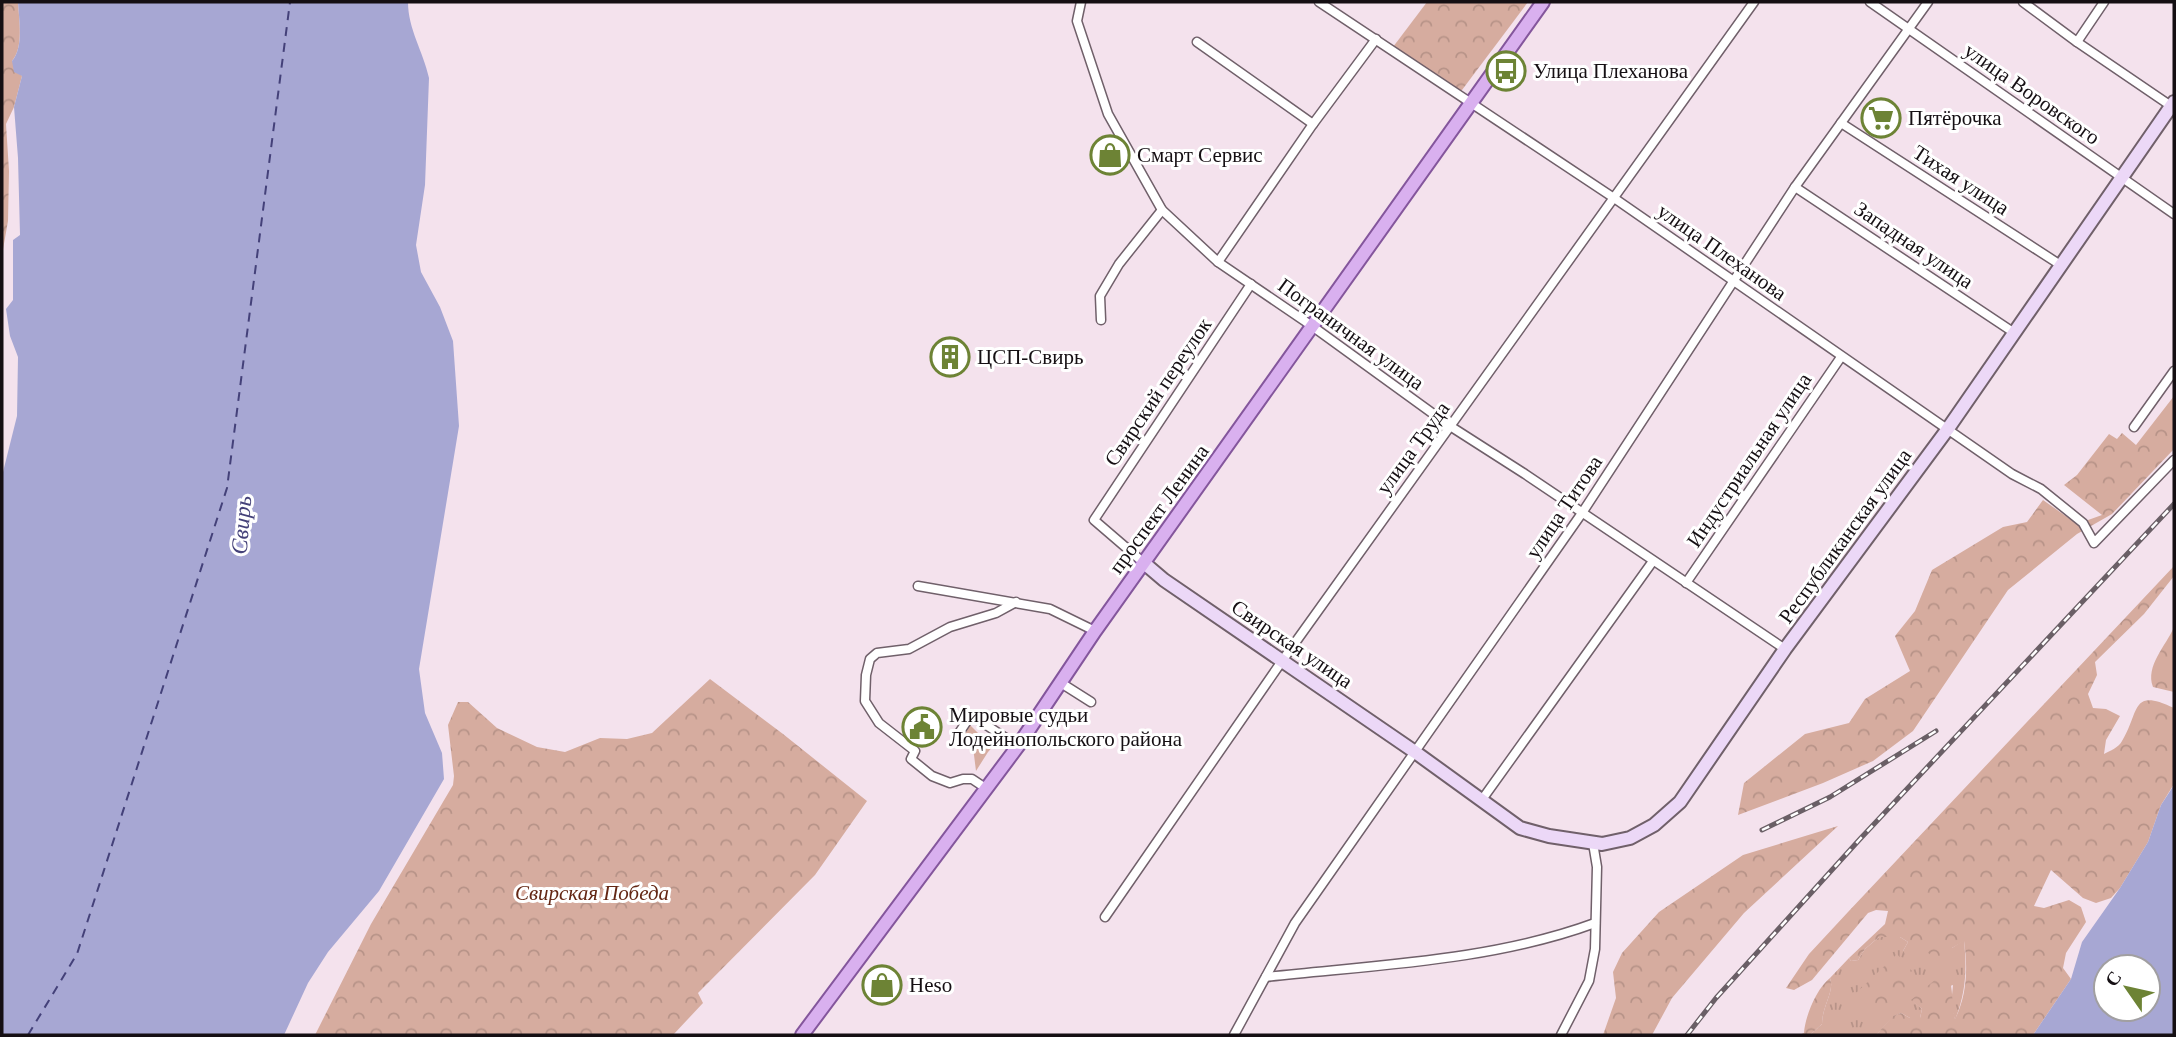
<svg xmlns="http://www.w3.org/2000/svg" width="2176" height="1037" font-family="Georgia,serif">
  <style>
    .grass { fill: url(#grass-tufts) }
    .forest { fill: url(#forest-crowns) }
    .water { fill: #a7a7d3; fill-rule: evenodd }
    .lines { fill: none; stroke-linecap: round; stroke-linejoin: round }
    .ferry { stroke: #444179; stroke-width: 2; stroke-dasharray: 9 7; stroke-linecap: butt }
    .street-casing { stroke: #70606a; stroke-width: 11 }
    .secondary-casing { stroke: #70606a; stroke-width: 16 }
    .primary-casing { stroke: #84569c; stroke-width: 16 }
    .street { stroke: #fff; stroke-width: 8 }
    .secondary { stroke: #ecd8f7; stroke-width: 12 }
    .primary { stroke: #d9b0ef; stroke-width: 12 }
    .rail-casing { stroke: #6a5f66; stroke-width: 5 }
    .rail { stroke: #fff; stroke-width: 2.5; stroke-dasharray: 8; stroke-linecap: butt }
    .labels { text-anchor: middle; stroke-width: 6; stroke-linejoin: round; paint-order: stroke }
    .poi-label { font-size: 21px; fill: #150f13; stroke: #fff; text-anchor: start }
    .street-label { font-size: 21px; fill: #150f13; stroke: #fff }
    .park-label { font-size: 21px; font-style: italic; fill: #642714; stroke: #fff }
    .water-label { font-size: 23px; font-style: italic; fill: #444179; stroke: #fff }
  </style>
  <defs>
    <pattern id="grass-tufts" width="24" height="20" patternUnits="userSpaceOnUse" patternTransform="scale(1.75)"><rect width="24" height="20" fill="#d6ac9f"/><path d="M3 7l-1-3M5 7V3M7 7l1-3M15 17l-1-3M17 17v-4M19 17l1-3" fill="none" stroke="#b79388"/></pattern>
    <pattern id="forest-crowns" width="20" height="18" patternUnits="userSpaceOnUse" patternTransform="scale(1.75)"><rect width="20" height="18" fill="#d6ac9f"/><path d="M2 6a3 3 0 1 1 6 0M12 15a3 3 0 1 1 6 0" fill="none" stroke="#b79388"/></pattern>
  </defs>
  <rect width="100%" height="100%" fill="#f4e2ed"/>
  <g class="grass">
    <polygon points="970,725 978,733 996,743 988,752 976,771 973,747 965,734"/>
    <path d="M 1879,937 L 1900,937 L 1908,942 L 1903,951 L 1952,948 L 1964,940 C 1967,970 1966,992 1955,1020 L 1951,1005 L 1953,985 L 1912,1000 L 1922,1009 L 1920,1018 L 1910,1018 L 1901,1013 L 1894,1016 L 1876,1035 L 1810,1035 L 1822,1024 C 1822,1006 1835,991 1830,978 L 1849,958 L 1851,961 L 1858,960 L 1865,949 Z"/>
  </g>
  <g class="forest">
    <path d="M 2,2 L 18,2 C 19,20 24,47 12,61 L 22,76 L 14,107 L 6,124 L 9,171 L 8,221 L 2,255 Z"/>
    <polygon points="1427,2 1528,2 1459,94 1393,47"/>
    <polygon points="2174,396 2174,449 2112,514 2077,534 2008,590 1913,731 1873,761 1823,783 1738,815 1744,783 1805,734 1849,723 1865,699 1910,671 1895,636 1915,611 1932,570 2003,527 2027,522 2043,500 2077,524 2102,515 2064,485 2077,475 2109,434 2117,439 2122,433 2136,445"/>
    <path d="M 2174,566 L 2174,576 L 2144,614 L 2095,662 L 2097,675 L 2088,694 L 2093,708 L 2106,709 L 2120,716 L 2106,740 L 2104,754 C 2110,751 2119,747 2122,741 C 2140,712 2130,687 2174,708 L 2174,784 L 2161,805 L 2148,842 L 2120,888 L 2111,898 L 2096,903 L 2083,898 L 2051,870 L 2034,906 L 2044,908 L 2069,900 L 2081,907 L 2086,922 L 2066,953 L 2063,968 L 2071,979 L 2033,1035 L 1876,1035 L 1893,1016 L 1901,1013 L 1910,1018 L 1920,1018 L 1922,1009 L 1911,1000 L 1942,974 L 1948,975 C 1954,989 1951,1004 1955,1019 C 1967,995 1968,968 1964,941 L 1952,948 L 1946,960 L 1934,958 L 1926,951 L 1917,961 L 1907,960 L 1903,951 L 1908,942 L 1900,937 L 1879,937 L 1865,949 L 1858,960 L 1851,961 L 1849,958 L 1885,924 L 1888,911 L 1876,910 L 1868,913 L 1812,980 L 1794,990 L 1786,988 L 1809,954 L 1848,912 Z"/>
    <path d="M 2174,627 L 2174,692 L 2153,687 C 2145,666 2166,646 2174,627 Z"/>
    <polygon points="710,679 783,734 867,801 815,875 698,993 703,1003 673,1035 315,1035 371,924 453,785 454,776 448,725 458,702 468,702 497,728 537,747 565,752 600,738 627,739 652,733"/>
    <polygon points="1838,826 1744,913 1672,998 1652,1035 1603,1035 1616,998 1613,972 1622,953 1659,912 1743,855"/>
    <polygon points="1897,954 1920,980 1875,1020 1855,994"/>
    <path d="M 1830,978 C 1835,991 1822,1006 1822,1024 L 1810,1035 L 1799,1035 L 1804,1033 C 1805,1016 1817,988 1830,978 Z"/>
  </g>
  <g class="water">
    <path d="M 18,2 L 408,2 C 408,29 423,51 429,78 L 425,185 L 416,245 L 421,272 L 440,307 L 453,341 L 459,426 L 419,669 L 425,713 L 442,753 L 444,779 L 379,891 L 328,952 L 308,983 L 284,1035 L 2,1035 L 2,476 L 17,416 L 18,357 L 10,336 L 6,309 L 13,300 L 13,240 L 20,235 L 18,158 L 14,107 L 22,76 L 14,72 L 12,61 C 24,47 19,20 18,2 Z"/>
    <path d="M 2174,785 L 2174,1035 L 2033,1035 L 2071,979 L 2082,942 L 2120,888 L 2148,842 L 2161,805 ZM 2106,967 L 2148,967 L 2148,1009 L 2106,1009 Z"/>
  </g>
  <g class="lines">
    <polyline class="ferry" points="28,1035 77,954 227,488 290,2"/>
    <g class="street-casing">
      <g id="street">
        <polyline points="1081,2 1077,21 1108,114 1162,210 1218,262 1312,326 1450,426 1525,474 1785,649"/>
        <polyline points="1319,2 1614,198 2012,474 2041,489 2083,523 2094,543 2174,460"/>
        <polyline points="1870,2 2174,214"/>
        <polyline points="2023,2 2077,42 2171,106"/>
        <polyline points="1197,42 1313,124"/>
        <polyline points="2077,42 2104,2"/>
        <polyline points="1841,123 2062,266"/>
        <polyline points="1795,187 2013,332"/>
        <polyline points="1218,262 1313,124 1376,39"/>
        <polyline points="1101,320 1100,296 1119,264 1162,210"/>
        <polyline points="2134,427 2174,371"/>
        <polyline points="1144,563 1094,520 1251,284"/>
        <polyline points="1686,583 1841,357"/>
        <polyline points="918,586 1050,609 1095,631"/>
        <polyline points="1061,683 1091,702"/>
        <polyline points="959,733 971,715 1018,746"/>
        <polyline points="987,789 972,779 963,779 950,783 932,776 911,759 915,751 879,723 865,701 866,675 870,659 877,653 909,649 950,627 996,613 1016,602"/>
        <polyline points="1481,801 1653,561"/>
        <polyline points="1105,917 1282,661 1754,2"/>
        <path d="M 1266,977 C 1374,965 1492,961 1595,923"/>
        <polyline points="1234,1035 1295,923 1582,513 1795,187 1928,2"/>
        <polyline points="1561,1035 1589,981 1595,949 1597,867 1593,843"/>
      </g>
    </g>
    <g class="secondary-casing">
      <polyline id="secondary" points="1144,563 1164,580 1415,752 1520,828 1549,836 1602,844 1630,838 1654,825 1680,802 1785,649 1947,430 2174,102"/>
    </g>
    <g class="primary-casing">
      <polyline id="primary" points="802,1035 1018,746 1095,631 1543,2"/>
    </g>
    <use href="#street" class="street"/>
    <use href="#secondary" class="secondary"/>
    <use href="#primary" class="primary"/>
    <g class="rail-casing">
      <g id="rail">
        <polyline points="1762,830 1830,797 1936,731"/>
        <polyline points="1687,1035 1716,998 1860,839 2174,504"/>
      </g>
    </g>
    <use href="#rail" class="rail"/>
  </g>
  <defs>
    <g id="bus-ring" transform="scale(2.0125)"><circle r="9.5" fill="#fff" stroke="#6d8335" stroke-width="1.5"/><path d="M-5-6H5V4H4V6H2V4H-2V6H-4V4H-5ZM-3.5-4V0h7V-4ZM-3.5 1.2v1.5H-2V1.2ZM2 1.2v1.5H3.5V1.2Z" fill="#6d8335"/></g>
    <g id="supermarket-ring" transform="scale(2.0125)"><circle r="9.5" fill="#fff" stroke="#6d8335" stroke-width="1.5"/><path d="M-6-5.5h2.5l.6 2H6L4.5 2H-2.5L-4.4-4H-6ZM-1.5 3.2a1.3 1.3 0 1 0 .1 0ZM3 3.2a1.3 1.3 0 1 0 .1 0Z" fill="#6d8335"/></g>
    <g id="shop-ring" transform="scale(2.0125)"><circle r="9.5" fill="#fff" stroke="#6d8335" stroke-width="1.5"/><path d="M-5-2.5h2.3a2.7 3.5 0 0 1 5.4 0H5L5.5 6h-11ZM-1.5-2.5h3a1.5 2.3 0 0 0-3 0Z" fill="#6d8335"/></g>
    <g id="building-ring" transform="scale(2.0125)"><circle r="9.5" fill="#fff" stroke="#6d8335" stroke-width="1.5"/><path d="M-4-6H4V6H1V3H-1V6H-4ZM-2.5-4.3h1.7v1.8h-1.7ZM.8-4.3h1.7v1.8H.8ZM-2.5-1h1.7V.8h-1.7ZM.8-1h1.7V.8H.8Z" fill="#6d8335"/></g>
    <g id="civic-ring" transform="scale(2.0125)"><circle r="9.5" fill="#fff" stroke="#6d8335" stroke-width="1.5"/><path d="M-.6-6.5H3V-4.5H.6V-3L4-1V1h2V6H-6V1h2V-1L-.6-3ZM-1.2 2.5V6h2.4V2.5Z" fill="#6d8335"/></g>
  </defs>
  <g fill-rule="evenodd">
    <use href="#bus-ring" x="1506" y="71"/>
    <use href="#supermarket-ring" x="1881" y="118"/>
    <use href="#shop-ring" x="1110" y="155"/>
    <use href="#building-ring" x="950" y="357"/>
    <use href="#civic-ring" x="922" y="727"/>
    <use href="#shop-ring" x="882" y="985"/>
  </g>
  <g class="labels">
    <g class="poi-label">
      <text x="1533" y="78">Улица Плеханова</text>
      <text x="1908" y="125">Пятёрочка</text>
      <text x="1137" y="162">Смарт Сервис</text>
      <text x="977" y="364">ЦСП-Свирь</text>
      <text x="949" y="722">Мировые судьи<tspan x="949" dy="24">Лодейнопольского района</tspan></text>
      <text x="909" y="992">Heso</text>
    </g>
    <g class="street-label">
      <text transform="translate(2032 94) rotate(35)" y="7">улица Воровского</text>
      <text transform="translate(1961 180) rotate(33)" y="7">Тихая улица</text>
      <text transform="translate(1914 245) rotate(34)" y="7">Западная улица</text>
      <text transform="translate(1722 252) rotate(35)" y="7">улица Плеханова</text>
      <text transform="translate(1351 334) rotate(36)" y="7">Пограничная улица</text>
      <text transform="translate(1158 392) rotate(-56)" y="7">Свирский переулок</text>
      <text transform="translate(1413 448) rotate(-54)" y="7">улица Труда</text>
      <text transform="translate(1749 460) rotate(-56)" y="7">Индустриальная улица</text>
      <text transform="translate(1564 507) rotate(-56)" y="7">улица Титова</text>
      <text transform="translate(1159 509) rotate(-54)" y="7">проспект Ленина</text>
      <text transform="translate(1845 536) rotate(-54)" y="7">Республиканская улица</text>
      <text transform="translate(1292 644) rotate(34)" y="7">Свирская улица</text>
    </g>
    <g class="park-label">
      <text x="592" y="900">Свирская Победа</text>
    </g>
    <g class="water-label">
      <text transform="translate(241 525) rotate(-85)" y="8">Свирь</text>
    </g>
  </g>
  <rect width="2176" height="1037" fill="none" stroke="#150f13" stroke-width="7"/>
  <g transform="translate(2127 988) rotate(304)"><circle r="33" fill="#ffffff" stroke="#a19fa1" stroke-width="2"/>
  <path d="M0-5L12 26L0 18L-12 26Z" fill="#6d8335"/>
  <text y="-10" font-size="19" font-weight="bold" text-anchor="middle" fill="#150f13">С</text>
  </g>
</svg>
